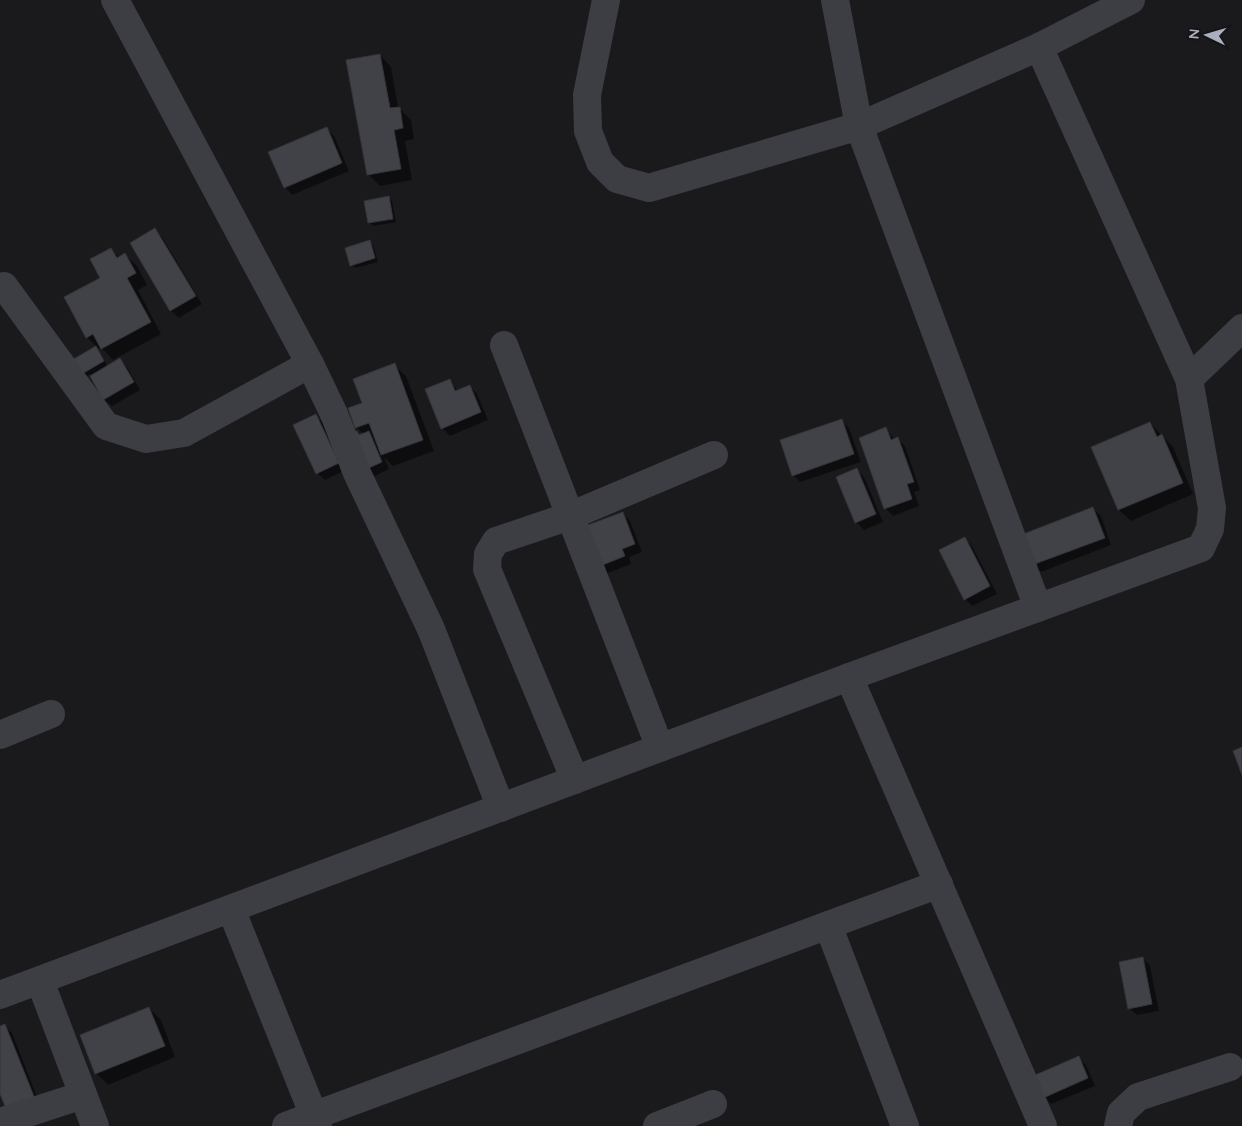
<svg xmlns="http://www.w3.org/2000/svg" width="1242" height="1126" font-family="Quicksand,sans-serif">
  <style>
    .shadow { fill: #0007 }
    .building { fill: #414247; stroke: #353439 }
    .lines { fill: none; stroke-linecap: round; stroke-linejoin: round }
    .minor { stroke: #3d3d44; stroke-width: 28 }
  </style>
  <rect width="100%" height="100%" fill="#1a1a1d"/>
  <g class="shadow">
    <polygon points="380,55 391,67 398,107 411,120 414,139 405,141 412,180 380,186 368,174"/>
    <polygon points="327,129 334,136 349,171 292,195 285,187"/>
    <polygon points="389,198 392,201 396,222 373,226 369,222"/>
    <polygon points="155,230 162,237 202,304 179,318 171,311 132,244"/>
    <polygon points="369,242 373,245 378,262 355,268 351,265"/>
    <polygon points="111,249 120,258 125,255 137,266 147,285 138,290 161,334 113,360 101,347 97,349 108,367 119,360 127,367 140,390 112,406 104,399 90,374 84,378 73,360 97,347 87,337 101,278"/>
    <polygon points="394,365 406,376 434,451 393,466 384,457 389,469 371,478 360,436 364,434 356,427 363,404"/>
    <polygon points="450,381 458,391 470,386 477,394 488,420 450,436 442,428 426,390"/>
    <polygon points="315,416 323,423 345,470 325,480 317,473"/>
    <polygon points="842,421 849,428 861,462 800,482 793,475"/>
    <polygon points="1150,423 1173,447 1193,494 1131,521 1119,510 1093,448"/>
    <polygon points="886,429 895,440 897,438 905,446 920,490 914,492 919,506 893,516 885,508"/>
    <polygon points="857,470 864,477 883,522 864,530 856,522"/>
    <polygon points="1093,509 1101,516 1111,545 1041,572 1033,565"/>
    <polygon points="623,513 630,521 642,552 629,557 631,564 603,575 581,529"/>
    <polygon points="965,538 972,546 997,594 972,606 965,599"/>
    <polygon points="1143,958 1150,966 1159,1011 1137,1015 1129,1008"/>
    <polygon points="149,1008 161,1020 175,1057 108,1085 96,1073"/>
    <polygon points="5,1026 12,1033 41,1107 0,1090 0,1028"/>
    <polygon points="1079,1058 1086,1065 1095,1086 1051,1104 1044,1097"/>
  </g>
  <g class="building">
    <polygon points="380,54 390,108 400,107 403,128 394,130 401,169 367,175 346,60"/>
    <polygon points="327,127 342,163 284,188 268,152"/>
    <polygon points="389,196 393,219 368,223 364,201"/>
    <polygon points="155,228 196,296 170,311 130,243"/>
    <polygon points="370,240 375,258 350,266 345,248"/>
    <polygon points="111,248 117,258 125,253 136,273 127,278 151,322 101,349 93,334 86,338 64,297 100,278 90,259"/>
    <polygon points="96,346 104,361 80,375 72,360"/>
    <polygon points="120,358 134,382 103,400 90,376"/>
    <polygon points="395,363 423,440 381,455 369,423 355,428 348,408 362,403 353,379"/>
    <polygon points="450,379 455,391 470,385 481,412 441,429 425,389"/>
    <polygon points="316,414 339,463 316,474 293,425"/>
    <polygon points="842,419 854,454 792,476 780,440"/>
    <polygon points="1150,422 1157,437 1162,434 1183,483 1118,510 1091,447"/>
    <polygon points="886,427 891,440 898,437 914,482 907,484 912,499 884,509 859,438"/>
    <polygon points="357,431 359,435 369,431 382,462 362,471 347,436"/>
    <polygon points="857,468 876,514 855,523 836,477"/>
    <polygon points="1093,507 1105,538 1032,565 1021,535"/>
    <polygon points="623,512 635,544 622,549 625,556 595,568 580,528"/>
    <polygon points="965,537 990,586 964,600 939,550"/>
    <polygon points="1242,747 1242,775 1233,751"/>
    <polygon points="1143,957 1152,1004 1128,1009 1119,962"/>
    <polygon points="149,1007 165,1046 95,1074 80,1035"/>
    <polygon points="5,1024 35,1099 7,1111 0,1094 0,1026"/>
    <polygon points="1079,1056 1088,1078 1043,1098 1033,1076"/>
  </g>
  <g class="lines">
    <g class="minor">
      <polyline points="115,0 310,364 334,414 357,473 431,629 501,808"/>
      <polyline points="606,0 587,95 588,131 600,162 617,179 649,188 859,126 1039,47 1131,0"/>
      <polyline points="835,0 859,126 1038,608"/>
      <polyline points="4,286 106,426 146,439 184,433 310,364"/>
      <polyline points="504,345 660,748"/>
      <polyline points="1189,379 1242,328"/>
      <polyline points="849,677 1043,1126"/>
      <polyline points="0,735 51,714"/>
      <polyline points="575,780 487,569 488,554 496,541 570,516 714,455"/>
      <polyline points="231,909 318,1126"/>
      <polyline points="828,925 905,1126"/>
      <polyline points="40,981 95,1126"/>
      <polyline points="0,995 849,677 1201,548 1210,529 1212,508 1189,379 1039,47"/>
      <polyline points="0,1122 83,1095"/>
      <polyline points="286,1126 939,884"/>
      <polyline points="657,1126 713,1104"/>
      <polyline points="1118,1126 1121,1113 1138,1097 1230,1067"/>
    </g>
  </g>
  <g transform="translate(1207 35) rotate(275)" stroke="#151518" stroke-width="4" paint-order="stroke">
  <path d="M0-4L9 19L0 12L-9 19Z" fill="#acafbd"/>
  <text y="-8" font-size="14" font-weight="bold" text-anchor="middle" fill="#acafbd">N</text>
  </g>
</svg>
